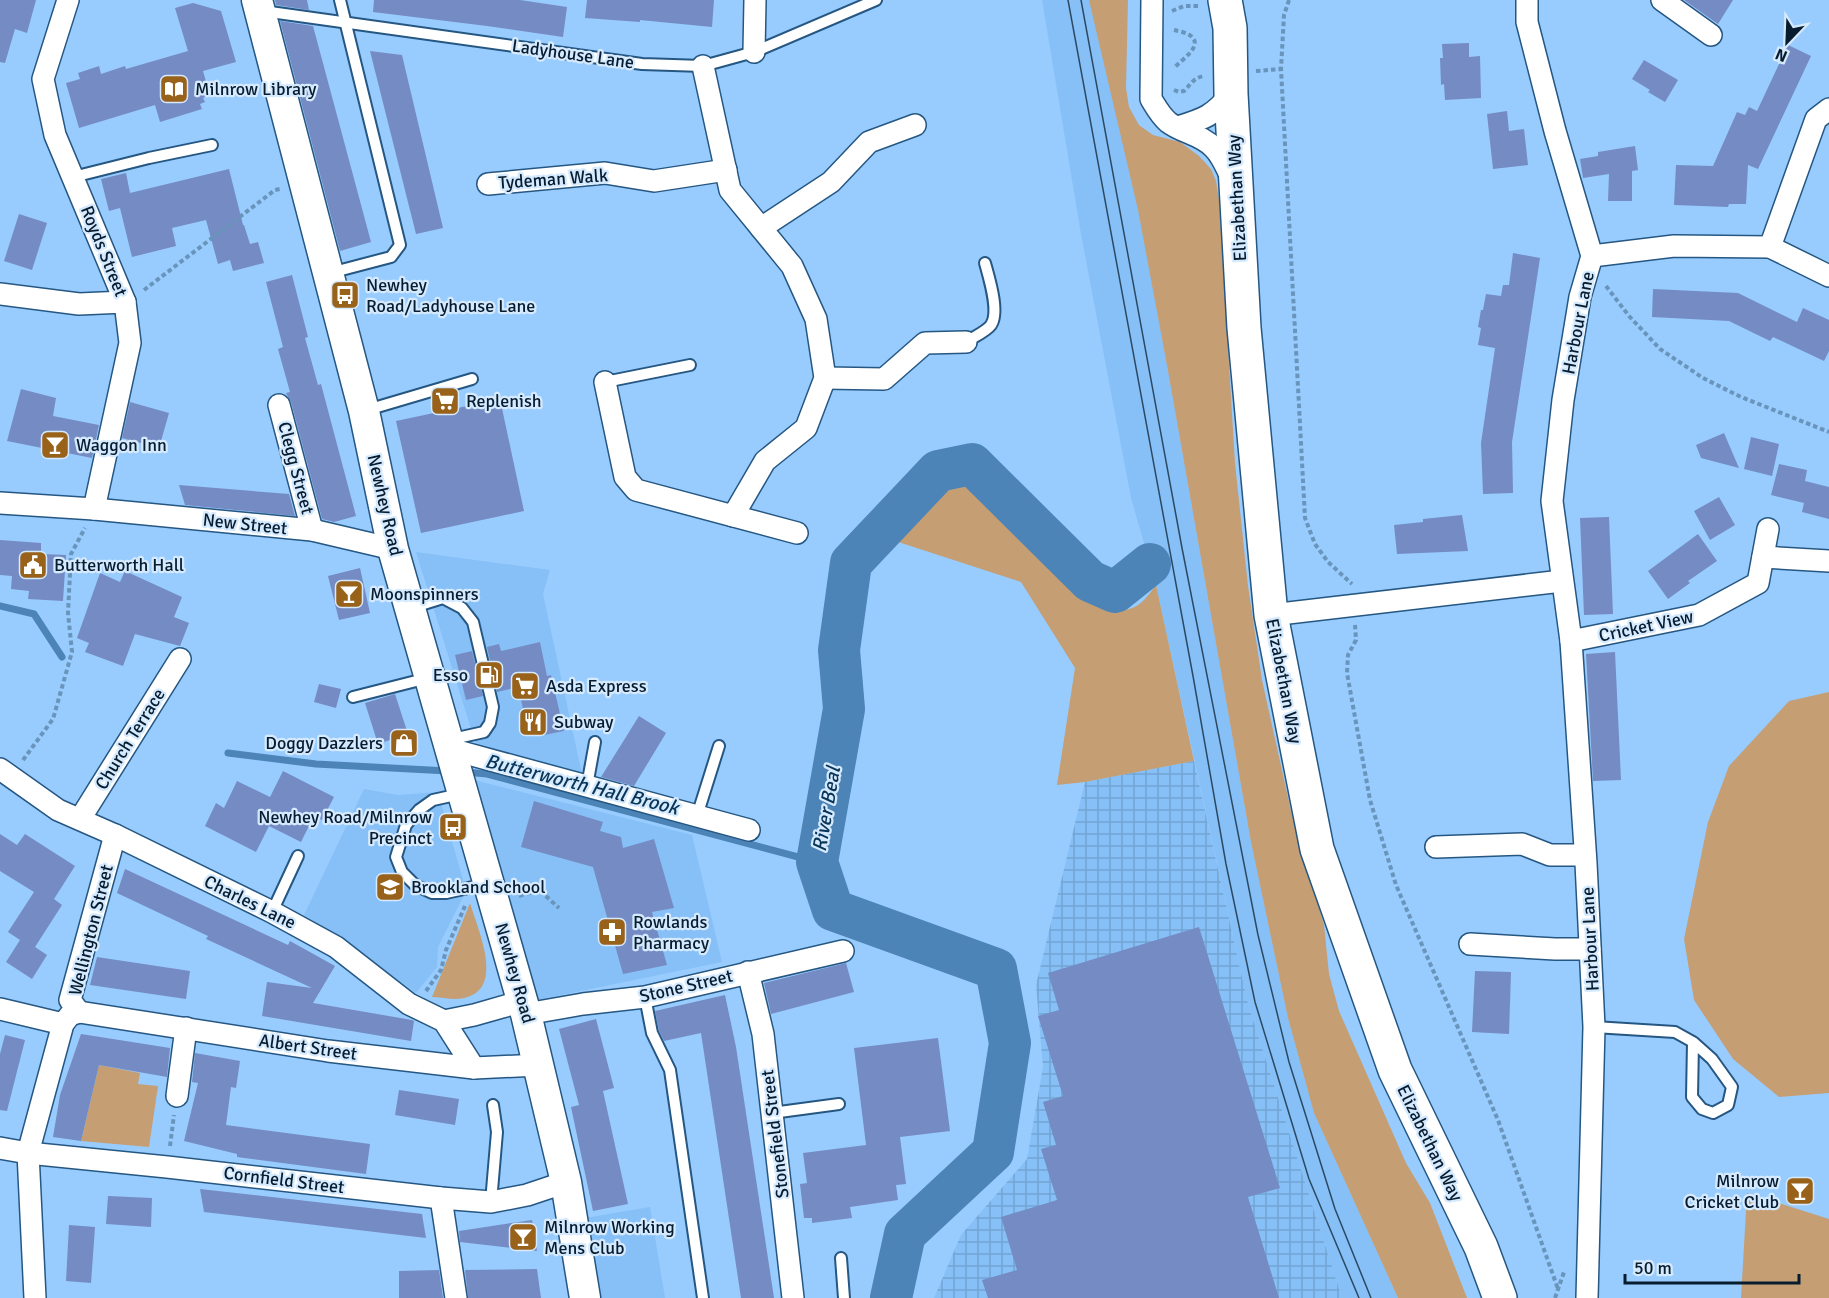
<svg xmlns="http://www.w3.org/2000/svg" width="1829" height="1298" font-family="Signika,sans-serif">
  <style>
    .built { fill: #86c0f7 }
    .industrial { fill: url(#industrial-grid) }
    .green { fill: #c59e74 }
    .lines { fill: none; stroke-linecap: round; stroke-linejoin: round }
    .stream { stroke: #4c84b7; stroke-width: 7 }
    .river { stroke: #4c84b7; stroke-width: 42 }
    .building { fill: #758bc3 }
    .lane-casing { stroke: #255782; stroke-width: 14 }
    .street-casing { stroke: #255782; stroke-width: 24 }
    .secondary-casing { stroke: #255782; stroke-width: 33 }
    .primary-casing { stroke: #255782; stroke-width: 36 }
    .path { stroke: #6994bb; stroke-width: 4; stroke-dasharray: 4.5 3; stroke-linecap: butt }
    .lane { stroke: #fff; stroke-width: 10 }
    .street { stroke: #fff; stroke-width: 21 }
    .secondary { stroke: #fff; stroke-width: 30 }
    .primary { stroke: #fff; stroke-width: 33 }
    .tram { stroke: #2c4963; stroke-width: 1.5 }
    .labels { text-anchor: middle; stroke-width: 4.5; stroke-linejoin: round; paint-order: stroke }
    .street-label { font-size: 18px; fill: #071c2e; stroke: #d5eafe }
    .poi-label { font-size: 18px; fill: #071c2e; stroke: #d5eafe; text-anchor: start }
    .water-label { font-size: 20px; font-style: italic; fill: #083457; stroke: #d5eafe }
  </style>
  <defs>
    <pattern id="industrial-grid" width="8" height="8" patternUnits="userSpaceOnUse" patternTransform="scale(1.5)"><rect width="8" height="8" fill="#86c0f7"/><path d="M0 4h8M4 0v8" fill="none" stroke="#72a4d4"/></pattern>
  </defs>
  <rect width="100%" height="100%" fill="#98ccfe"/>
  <g class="built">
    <polygon points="1042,0 1100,0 1168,371 1251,842 1288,1018 1314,1113 1398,1298 1342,1298 1248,1004 1156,585 1131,498 1081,234"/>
    <polygon points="416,552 550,570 543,594 582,774 476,745"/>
    <polygon points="474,780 692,835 722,962 532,1001"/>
    <polygon points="364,789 398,795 438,792 463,880 464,895 438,947 437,967 416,993 340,938 304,915"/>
    <polygon points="650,1207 665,1298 597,1298 585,1218"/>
  </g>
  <polygon class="industrial" points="1194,761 1248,1004 1342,1298 934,1298 961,1235 1027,1159 1043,1067 1036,985 1085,782"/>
  <g class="green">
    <polygon points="1089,0 1128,0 1126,88 1129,107 1139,125 1153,135 1180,142 1199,156 1211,169 1216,181 1219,200 1235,463 1248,586 1262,680 1291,811 1324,925 1329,974 1339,1011 1406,1163 1430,1203 1467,1298 1398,1298 1314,1113 1288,1018 1251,842 1168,371 1138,210"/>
    <path d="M 959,474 L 974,479 C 991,497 1007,515 1024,534 C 1045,556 1096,617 1129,609 C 1142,606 1149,594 1156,585 L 1194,761 L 1085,782 L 1057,785 L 1075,668 L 1021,582 L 889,539 L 939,480 Z"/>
    <polygon points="1829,692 1829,1093 1779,1097 1733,1059 1694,1000 1684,939 1708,822 1729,766 1789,701"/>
    <path d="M 470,903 C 479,933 509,997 455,999 C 448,999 439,997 432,997 Z"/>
    <polygon points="99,1065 140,1073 138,1084 158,1086 149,1147 81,1141"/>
    <polygon points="1747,1193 1829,1219 1829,1298 1741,1298"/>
  </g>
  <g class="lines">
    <g class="stream">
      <polyline points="0,606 34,614 62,657"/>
      <polyline points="228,753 316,764 448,771"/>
      <polyline points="465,772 487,774 817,862"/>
    </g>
    <polyline class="river" points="891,1298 905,1234 993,1152 1010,1043 996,969 833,910 817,862 844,709 839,650 851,563 938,471 972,464 1090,581 1115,592 1150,564"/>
  </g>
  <g class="building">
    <polygon points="0,0 36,0 27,33 15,29 5,63 0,62"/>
    <polygon points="275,0 307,0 309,10 276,5"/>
    <polygon points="374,0 520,0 567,7 563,37 487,26 373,12"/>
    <polygon points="587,0 714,0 712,27 640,20 640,22 585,18"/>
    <polygon points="1684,0 1733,0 1718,24"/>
    <polygon points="193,3 221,11 236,62 203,71 207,85 204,86 207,96 203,98 205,102 200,104 202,109 160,122 155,105 79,128 66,83 80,79 78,73 99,66 101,74 125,66 126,69 188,51 175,8"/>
    <polygon points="280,21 313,26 371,242 340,251"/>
    <polygon points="1469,43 1469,57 1480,56 1481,98 1445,100 1444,84 1441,85 1440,58 1443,58 1442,44"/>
    <polygon points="1788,45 1811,56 1758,169 1748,165 1746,204 1729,204 1728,207 1674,205 1676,165 1713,166 1737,112 1745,115 1749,107 1757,111"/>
    <polygon points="370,51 402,55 443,228 416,234"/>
    <polygon points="1644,60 1678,80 1665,102 1648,92 1650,90 1632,79"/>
    <polygon points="1507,111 1509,131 1524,129 1528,165 1493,169 1487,114"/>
    <polygon points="1635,146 1638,170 1632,171 1632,201 1608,201 1609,174 1583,178 1580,159 1598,156 1598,152"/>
    <polygon points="229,169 243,225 244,225 250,244 258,242 264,263 233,271 230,260 218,264 206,220 172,228 176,246 132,257 120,208 109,211 101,179 126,173 130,193"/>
    <polygon points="19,214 47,223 32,270 4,261"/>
    <polygon points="1513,253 1540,258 1512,442 1513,493 1483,494 1481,443 1495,348 1478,345 1481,328 1478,327 1481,310 1483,310 1486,294 1501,296 1503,285 1509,285"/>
    <polygon points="292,275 308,337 305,338 318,385 321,384 356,516 334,522 322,519 291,402 287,395 286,393 290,392 278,349 283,347 266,282"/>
    <polygon points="1653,289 1738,293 1797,322 1803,308 1829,320 1829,351 1824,361 1773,337 1770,341 1729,321 1652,317"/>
    <polygon points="21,389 56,398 53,416 99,425 92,458 7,441"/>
    <polygon points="500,399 524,511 421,533 396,421"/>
    <polygon points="130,402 169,413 159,448 122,438"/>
    <polygon points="1724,433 1739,468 1701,458 1696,445"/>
    <polygon points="1751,437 1779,444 1772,476 1744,469"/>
    <polygon points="1779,464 1807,470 1805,481 1829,487 1829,519 1802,512 1804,503 1771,495"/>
    <polygon points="179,485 289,494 295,516 185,505"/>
    <polygon points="1719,497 1735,525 1710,540 1694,511"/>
    <polygon points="1462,515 1468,551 1397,554 1394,525 1423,522 1423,519"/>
    <polygon points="1609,517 1613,614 1584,615 1580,518"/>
    <polygon points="1698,534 1717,561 1688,581 1690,583 1668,599 1648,571"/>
    <polygon points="0,540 41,543 41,554 66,555 63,601 28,599 29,591 11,589 12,576 0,575"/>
    <polygon points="360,568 370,613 339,620 328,576"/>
    <polygon points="125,571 182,597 174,617 189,623 180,646 135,634 123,666 85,652 89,643 77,638 100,573 120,582"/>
    <polygon points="540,642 547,676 551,675 564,731 544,735 543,727 528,730 518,687 497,692 487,647 499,644 501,651"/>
    <polygon points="472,651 483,696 466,700 455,655"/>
    <polygon points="1615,652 1621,780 1593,781 1586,654"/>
    <polygon points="319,684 341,689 336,708 314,702"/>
    <polygon points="395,694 408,734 378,744 365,703"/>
    <polygon points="639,716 666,733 634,786 601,777"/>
    <polygon points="283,771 334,797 322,820 314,816 301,842 269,826 256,852 205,826 216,803 224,808 237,781 270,797"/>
    <polygon points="534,801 603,822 600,831 621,837 623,848 654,839 674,908 652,912 667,965 623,974 593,867 521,847"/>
    <polygon points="0,834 17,845 25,834 75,866 54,899 62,905 35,947 47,955 32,979 6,962 20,940 8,932 34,892 0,871"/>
    <polygon points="125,869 288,945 290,941 335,966 313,1003 412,1020 414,1021 411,1041 262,1016 267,982 312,988 206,939 208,936 117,893"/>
    <polygon points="1199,927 1280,1188 1248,1197 1279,1298 988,1298 982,1280 1017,1270 1001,1217 1057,1200 1041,1149 1056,1145 1043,1102 1063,1096 1038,1016 1059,1010 1048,973"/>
    <polygon points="97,957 190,971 186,999 90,985"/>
    <polygon points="846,963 854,992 771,1014 764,983"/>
    <polygon points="1475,971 1511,972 1509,1034 1472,1032"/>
    <polygon points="725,995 736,1047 774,1298 741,1298 701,1033 664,1041 659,1031 655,1011"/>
    <polygon points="596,1019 614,1088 603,1091 628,1204 593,1211 571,1107 579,1105 559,1029"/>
    <polygon points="81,1034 170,1048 167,1077 99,1065 81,1141 53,1137 60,1095"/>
    <polygon points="5,1035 25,1040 7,1111 0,1110 0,1054"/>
    <polygon points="938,1038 950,1131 900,1137 906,1184 896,1185 898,1200 850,1207 852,1218 812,1223 812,1218 804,1218 800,1184 807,1183 803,1153 866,1145 854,1048"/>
    <polygon points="195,1053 240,1061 236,1088 231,1087 226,1125 370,1144 366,1174 237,1157 237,1154 184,1141 198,1083 192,1082"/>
    <polygon points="399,1090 459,1099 455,1125 395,1115"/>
    <polygon points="200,1189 422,1214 426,1238 204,1212"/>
    <polygon points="108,1196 152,1198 151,1227 106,1224"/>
    <polygon points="532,1220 537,1251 460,1242 459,1231"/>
    <polygon points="69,1225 95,1227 91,1283 66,1281"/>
    <polygon points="537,1269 541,1298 468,1298 465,1270"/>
    <polygon points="439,1270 443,1298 399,1298 399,1271"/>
  </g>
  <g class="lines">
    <g class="lane-casing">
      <g id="lane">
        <polyline points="263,11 642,64 703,66 754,52 876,0"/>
        <polyline points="73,177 149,158 212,145"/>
        <polyline points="330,273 391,257 400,245 340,0"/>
        <path d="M 966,342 C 973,337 986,332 991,325 C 1000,312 989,278 985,263"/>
        <polyline points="605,382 690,365"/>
        <polyline points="367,410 472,379"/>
        <polyline points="411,608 443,598 462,608 473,622 493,707 490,723 484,732 448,740"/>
        <polyline points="353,697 428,678"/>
        <polyline points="587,786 595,742"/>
        <polyline points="460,794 433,800 419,810 406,825 396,857 402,872 415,885 432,893 446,893 486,884"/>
        <polyline points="697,816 719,746"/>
        <polyline points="272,912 298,856"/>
        <polyline points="645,997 652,1033 670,1070 703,1298"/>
        <polyline points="1594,1027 1675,1032 1693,1042 1712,1059 1732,1087 1728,1105 1713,1113 1702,1109 1692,1097 1693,1042"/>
        <polyline points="772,1113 839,1104"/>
        <polyline points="491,1202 497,1132 493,1105"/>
        <polyline points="841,1258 844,1298"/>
      </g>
    </g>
    <g class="street-casing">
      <g id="street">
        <polyline points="68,0 43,79 55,135 125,302 130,343 94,509"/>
        <path d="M 1152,0 L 1151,99 C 1156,107 1160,115 1168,122 C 1182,133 1201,134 1214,148 C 1222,156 1226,167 1231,177"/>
        <polyline points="1527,0 1527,22 1555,131 1592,256 1580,297 1563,400 1552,501 1571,641 1586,863 1594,1027 1587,1298"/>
        <polyline points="1662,0 1711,35"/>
        <polyline points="754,52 755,0"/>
        <polyline points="703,66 730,190 792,266 816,319 825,378 806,428 765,461 733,516"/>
        <path d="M 1178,127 C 1204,119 1213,116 1231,94"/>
        <polyline points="488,184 605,173 654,181 726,170"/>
        <polyline points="761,228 831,182 869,142 915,125"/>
        <polyline points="1770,247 1816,119 1829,109"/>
        <polyline points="1592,256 1674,246 1770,247 1829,276"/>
        <polyline points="0,294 79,304 125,302"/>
        <polyline points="825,378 884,379 925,343 966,342"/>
        <polyline points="605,382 625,477 636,490 797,533"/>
        <polyline points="279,405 312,530"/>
        <polyline points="0,503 94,509 312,530 393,549"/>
        <polyline points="1763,557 1829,561"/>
        <polyline points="1271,615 1562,581"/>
        <polyline points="1571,641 1699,615 1758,583 1768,529"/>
        <polyline points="450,749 749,830"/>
        <polyline points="0,769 58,810 115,835 272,912 336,947 409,1004 444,1021 474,1068"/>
        <polyline points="80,819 180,659"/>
        <polyline points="1436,847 1522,844 1550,855 1585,855"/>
        <polyline points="1470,944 1555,949 1590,949"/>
        <polyline points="748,972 763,1034 793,1298"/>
        <polyline points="0,1009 63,1024"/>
        <polyline points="79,1012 328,1051 474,1068 539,1065"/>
        <polyline points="79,1012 70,1000 115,835"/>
        <polyline points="526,1014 583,1004 645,997 843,951"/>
        <polyline points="444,1021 474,1015 523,1001"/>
        <polyline points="177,1096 186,1028"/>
        <polyline points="0,1148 28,1153 167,1167 441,1198 491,1202 527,1195 566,1182"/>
        <polyline points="441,1198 456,1298"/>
        <polyline points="35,1298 28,1153 63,1024 70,1015 79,1012"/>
      </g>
    </g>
    <g class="secondary-casing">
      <polyline id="secondary" points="257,0 364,411 393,549 526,1014 566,1182 585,1298"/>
    </g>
    <g class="primary-casing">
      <polyline id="primary" points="1225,0 1230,28 1231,94 1244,328 1271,615 1317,849 1395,1070 1481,1247 1500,1298"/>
    </g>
    <g class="path">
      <polyline points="1289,0 1284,15 1281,69 1305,518 1315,544 1328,562 1352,584"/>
      <polyline points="1172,11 1184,6 1200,6"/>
      <path d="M 1174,30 C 1178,31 1184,32 1188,34 C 1207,44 1181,60 1174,68"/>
      <polyline points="1256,71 1281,69"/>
      <path d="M 1174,90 L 1179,92 L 1184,91 C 1191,84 1193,78 1204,76"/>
      <polyline points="1606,286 1629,316 1660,349 1703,378 1741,397 1829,432"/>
      <polyline points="144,290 275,190 280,189"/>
      <polyline points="1355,625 1356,640 1348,655 1347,673 1370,800 1396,885 1498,1120 1558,1289"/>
      <polyline points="23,760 53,719 72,652 68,613 71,554 85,528"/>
      <polyline points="519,896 539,890 559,908"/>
      <polyline points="426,991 441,970 446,950 465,906"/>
      <polyline points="170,1146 174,1115"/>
      <polyline points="1555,1298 1564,1272"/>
    </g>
    <use href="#lane" class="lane"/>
    <use href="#street" class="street"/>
    <use href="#secondary" class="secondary"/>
    <use href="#primary" class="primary"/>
    <g class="tram">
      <polyline points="1068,0 1193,676 1226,864 1255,1002 1309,1179 1359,1298"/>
      <polyline points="1081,0 1182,548 1258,935 1289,1062 1335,1209 1371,1298"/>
    </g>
  </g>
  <defs>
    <g id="library-square" transform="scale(1.5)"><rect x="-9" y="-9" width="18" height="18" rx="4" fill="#98621b" stroke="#d5eafe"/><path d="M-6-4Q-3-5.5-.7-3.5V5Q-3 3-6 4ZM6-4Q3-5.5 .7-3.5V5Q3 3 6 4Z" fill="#fff"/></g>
    <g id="bus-square" transform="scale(1.5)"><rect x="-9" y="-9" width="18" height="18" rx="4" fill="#98621b" stroke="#d5eafe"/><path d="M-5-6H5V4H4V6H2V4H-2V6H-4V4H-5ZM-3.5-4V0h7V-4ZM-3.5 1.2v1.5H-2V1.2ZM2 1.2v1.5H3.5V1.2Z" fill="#fff"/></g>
    <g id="supermarket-square" transform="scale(1.5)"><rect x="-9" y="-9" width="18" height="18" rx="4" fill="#98621b" stroke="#d5eafe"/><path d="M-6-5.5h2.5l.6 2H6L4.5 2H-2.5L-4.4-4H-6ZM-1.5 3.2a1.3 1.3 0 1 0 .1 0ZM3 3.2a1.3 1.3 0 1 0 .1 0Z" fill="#fff"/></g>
    <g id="bar-square" transform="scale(1.5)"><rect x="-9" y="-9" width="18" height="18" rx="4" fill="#98621b" stroke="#d5eafe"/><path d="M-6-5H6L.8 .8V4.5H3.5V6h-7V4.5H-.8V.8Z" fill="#fff"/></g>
    <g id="civic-square" transform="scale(1.5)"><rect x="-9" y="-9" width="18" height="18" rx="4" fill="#98621b" stroke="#d5eafe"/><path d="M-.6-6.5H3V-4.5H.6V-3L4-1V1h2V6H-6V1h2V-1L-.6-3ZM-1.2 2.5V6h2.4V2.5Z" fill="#fff"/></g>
    <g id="fuel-square" transform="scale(1.5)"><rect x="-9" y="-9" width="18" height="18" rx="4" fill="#98621b" stroke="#d5eafe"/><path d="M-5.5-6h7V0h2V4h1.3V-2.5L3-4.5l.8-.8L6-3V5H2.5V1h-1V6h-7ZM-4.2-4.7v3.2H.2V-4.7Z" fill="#fff"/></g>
    <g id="restaurant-square" transform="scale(1.5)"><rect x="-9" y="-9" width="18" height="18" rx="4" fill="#98621b" stroke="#d5eafe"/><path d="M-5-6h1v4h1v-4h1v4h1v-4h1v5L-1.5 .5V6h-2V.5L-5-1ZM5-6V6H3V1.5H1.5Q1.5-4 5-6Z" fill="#fff"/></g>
    <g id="shop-square" transform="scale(1.5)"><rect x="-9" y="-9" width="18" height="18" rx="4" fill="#98621b" stroke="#d5eafe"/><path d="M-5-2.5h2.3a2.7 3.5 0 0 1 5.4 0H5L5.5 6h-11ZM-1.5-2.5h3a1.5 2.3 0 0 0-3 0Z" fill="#fff"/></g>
    <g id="school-square" transform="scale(1.5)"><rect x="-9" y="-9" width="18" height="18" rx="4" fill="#98621b" stroke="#d5eafe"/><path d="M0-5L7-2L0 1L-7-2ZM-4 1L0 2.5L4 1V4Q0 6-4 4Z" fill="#fff"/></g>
    <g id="pharmacy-square" transform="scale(1.5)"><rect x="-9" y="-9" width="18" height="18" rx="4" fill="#98621b" stroke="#d5eafe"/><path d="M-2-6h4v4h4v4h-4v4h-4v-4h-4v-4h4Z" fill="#fff"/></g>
  </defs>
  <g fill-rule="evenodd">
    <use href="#library-square" x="174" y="89"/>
    <use href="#bus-square" x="345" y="295"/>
    <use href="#supermarket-square" x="445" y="401"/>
    <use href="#bar-square" x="55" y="445"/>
    <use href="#civic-square" x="33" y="565"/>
    <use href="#bar-square" x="349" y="594"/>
    <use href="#fuel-square" x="489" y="675"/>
    <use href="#supermarket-square" x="525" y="686"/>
    <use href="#restaurant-square" x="533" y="722"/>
    <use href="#shop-square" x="404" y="743"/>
    <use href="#bus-square" x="453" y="827"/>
    <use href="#school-square" x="390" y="887"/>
    <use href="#pharmacy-square" x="612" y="932"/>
    <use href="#bar-square" x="1800" y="1191"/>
    <use href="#bar-square" x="523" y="1237"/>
  </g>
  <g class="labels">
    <g class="street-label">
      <text transform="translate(573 54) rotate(8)" y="6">Ladyhouse Lane</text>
      <text transform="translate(553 179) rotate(-4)" y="6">Tydeman Walk</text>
      <text transform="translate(1237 198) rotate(-93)" y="6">Elizabethan Way</text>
      <text transform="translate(104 251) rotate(68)" y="6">Royds Street</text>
      <text transform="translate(1578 323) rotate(-79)" y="6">Harbour Lane</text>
      <text transform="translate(296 468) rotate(75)" y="6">Clegg Street</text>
      <text transform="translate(385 505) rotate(77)" y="6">Newhey Road</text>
      <text transform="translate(245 524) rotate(6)" y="6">New Street</text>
      <text transform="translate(1646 626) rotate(-12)" y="6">Cricket View</text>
      <text transform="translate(1284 681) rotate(79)" y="6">Elizabethan Way</text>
      <text transform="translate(130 739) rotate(-58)" y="6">Church Terrace</text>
      <text transform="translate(250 902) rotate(26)" y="6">Charles Lane</text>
      <text transform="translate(91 930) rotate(-76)" y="6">Wellington Street</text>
      <text transform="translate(1590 939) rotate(-93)" y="6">Harbour Lane</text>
      <text transform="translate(515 973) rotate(74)" y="6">Newhey Road</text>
      <text transform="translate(686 986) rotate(-13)" y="6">Stone Street</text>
      <text transform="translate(308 1047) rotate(8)" y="6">Albert Street</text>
      <text transform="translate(775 1134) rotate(-97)" y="6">Stonefield Street</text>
      <text transform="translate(1430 1143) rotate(64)" y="6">Elizabethan Way</text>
      <text transform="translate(284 1180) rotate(7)" y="6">Cornfield Street</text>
    </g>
    <g class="poi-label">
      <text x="195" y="95">Milnrow Library</text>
      <text x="366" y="291">Newhey<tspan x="366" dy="21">Road/Ladyhouse Lane</tspan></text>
      <text x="466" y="407">Replenish</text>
      <text x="76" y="451">Waggon Inn</text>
      <text x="54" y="571">Butterworth Hall</text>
      <text x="370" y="600">Moonspinners</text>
      <text x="468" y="681" text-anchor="end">Esso</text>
      <text x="546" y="692">Asda Express</text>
      <text x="554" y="728">Subway</text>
      <text x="383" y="749" text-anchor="end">Doggy Dazzlers</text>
      <text x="432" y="823" text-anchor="end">Newhey Road/Milnrow<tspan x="432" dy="21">Precinct</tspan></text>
      <text x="411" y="893">Brookland School</text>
      <text x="633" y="928">Rowlands<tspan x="633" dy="21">Pharmacy</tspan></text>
      <text x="1779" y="1187" text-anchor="end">Milnrow<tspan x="1779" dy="21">Cricket Club</tspan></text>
      <text x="544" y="1233">Milnrow Working<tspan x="544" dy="21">Mens Club</tspan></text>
    </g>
    <g class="water-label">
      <text transform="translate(582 784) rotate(14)" y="7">Butterworth Hall Brook</text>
      <text transform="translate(826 809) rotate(-80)" y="7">River Beal</text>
    </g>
  </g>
  <g transform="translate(1787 42) rotate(203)" stroke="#d5eafe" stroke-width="4.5" paint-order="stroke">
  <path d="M0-4.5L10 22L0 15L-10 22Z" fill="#071c2e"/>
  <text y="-9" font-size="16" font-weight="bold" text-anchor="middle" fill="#071c2e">N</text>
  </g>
  <path d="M1625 1274v9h174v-9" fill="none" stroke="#071c2e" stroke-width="3"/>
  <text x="1634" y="1274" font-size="18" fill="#071c2e" stroke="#d5eafe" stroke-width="4.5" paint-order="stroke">50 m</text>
</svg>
